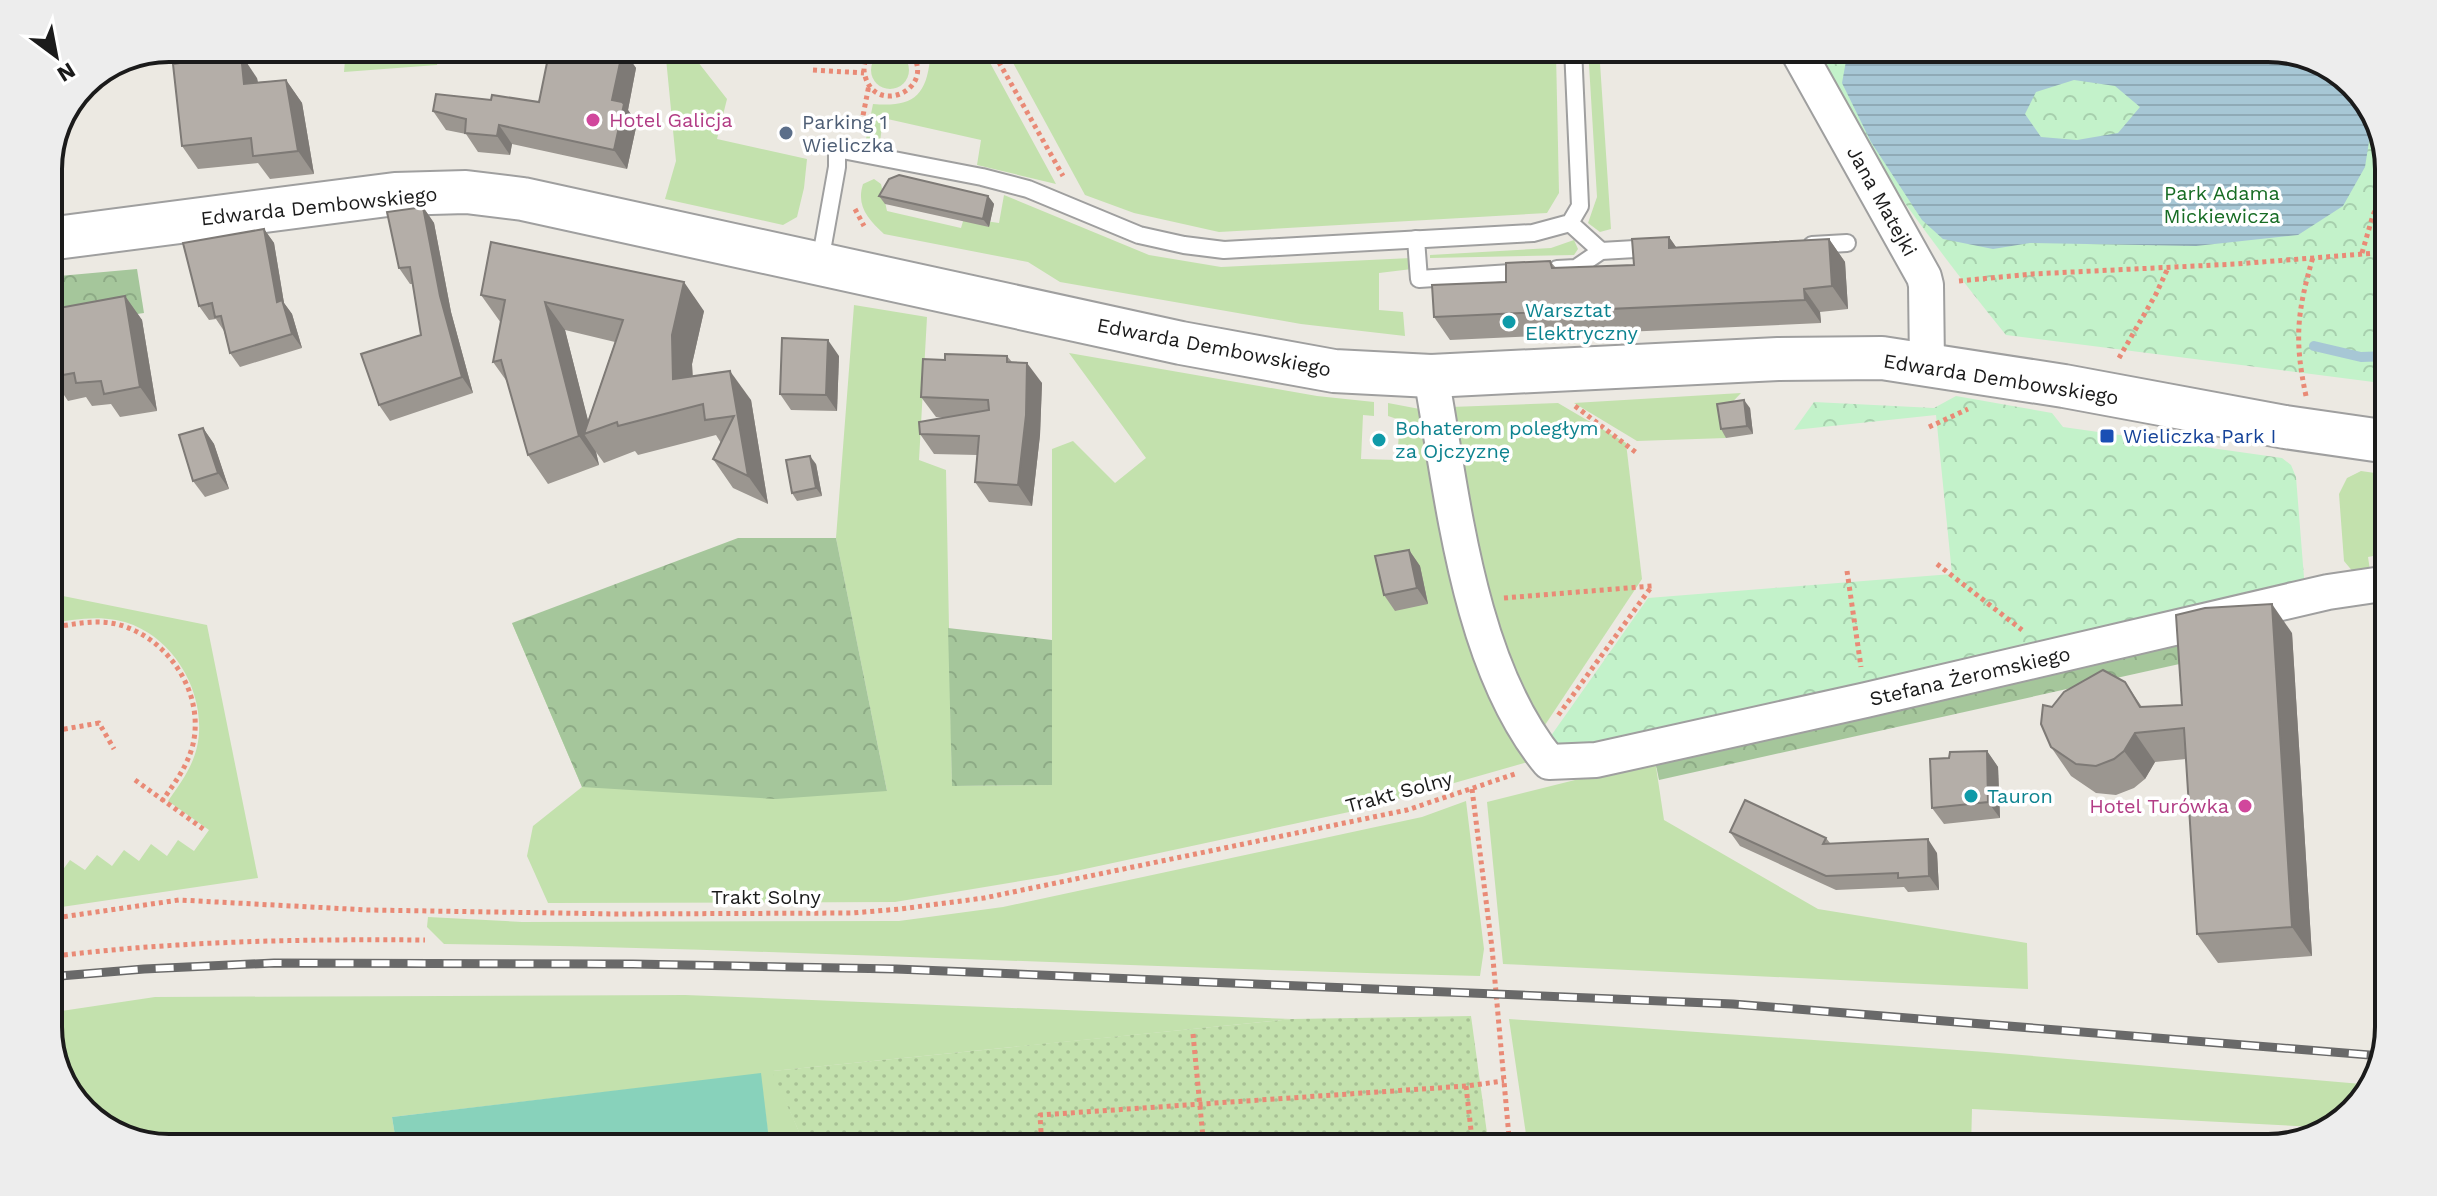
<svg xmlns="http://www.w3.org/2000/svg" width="2437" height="1196" font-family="'Work Sans',sans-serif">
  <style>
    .grass { fill: #c3e1ad }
    .forest { fill: url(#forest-crowns) }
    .park { fill: url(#park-crowns) }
    .garden { fill: url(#garden-dots) }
    .pitch { fill: #88d2bb }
    .water { fill: url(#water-rules); fill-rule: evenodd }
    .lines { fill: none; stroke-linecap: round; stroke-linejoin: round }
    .stream { stroke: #a7c7d5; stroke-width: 10 }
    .service-casing { stroke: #9f9f9f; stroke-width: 20 }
    .minor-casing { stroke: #9f9f9f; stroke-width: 38 }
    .tertiary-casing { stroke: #9f9f9f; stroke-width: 46 }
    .path { stroke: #e98a76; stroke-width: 5; stroke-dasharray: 4 4; stroke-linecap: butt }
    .service { stroke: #fff; stroke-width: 16 }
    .minor { stroke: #fff; stroke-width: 34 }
    .tertiary { stroke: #fff; stroke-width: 42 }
    .rail-casing { stroke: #696969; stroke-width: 9 }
    .rail { stroke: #fff; stroke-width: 6; stroke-dasharray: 18; stroke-linecap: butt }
    .wall { fill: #9b9690; fill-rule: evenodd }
    .shaded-wall { fill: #7e7a76 }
    .building { fill: #b4aea8; stroke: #7e7a76; stroke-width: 2 }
    .hotel-dot { fill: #d1479c; stroke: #fff; stroke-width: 3 }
    .service-dot { fill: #5c6f8a; stroke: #fff; stroke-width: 3 }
    .culture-dot { fill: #0f9aa8; stroke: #fff; stroke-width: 3 }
    .transit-dot { fill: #1a4fb4; stroke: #fff; stroke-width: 3 }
    .labels { text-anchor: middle; stroke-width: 7; stroke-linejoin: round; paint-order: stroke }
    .hotel-label { font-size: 20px; fill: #b23c85; stroke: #fff; text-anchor: start }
    .service-label { font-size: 20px; fill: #4e5e75; stroke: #fff; text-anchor: start }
    .park-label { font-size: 20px; fill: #176c24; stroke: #fff }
    .street-label { font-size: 20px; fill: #1b1b1b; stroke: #fff }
    .culture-label { font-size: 20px; fill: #0d838f; stroke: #fff; text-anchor: start }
    .transit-label { font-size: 20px; fill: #164399; stroke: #fff; text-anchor: start }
    .rim { fill: none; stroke: #1b1b1b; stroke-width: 4 }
  </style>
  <defs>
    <pattern id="forest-crowns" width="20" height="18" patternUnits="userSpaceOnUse" patternTransform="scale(2)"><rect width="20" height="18" fill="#a5c69b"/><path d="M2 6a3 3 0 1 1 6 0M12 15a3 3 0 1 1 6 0" fill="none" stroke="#8daa85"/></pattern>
    <pattern id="park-crowns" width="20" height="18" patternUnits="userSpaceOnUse" patternTransform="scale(2)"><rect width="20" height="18" fill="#c3f2ca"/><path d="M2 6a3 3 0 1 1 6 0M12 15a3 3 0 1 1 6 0" fill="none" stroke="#a7cfad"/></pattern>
    <pattern id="garden-dots" width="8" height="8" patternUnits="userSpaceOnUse" patternTransform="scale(2)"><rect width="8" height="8" fill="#c3e1ad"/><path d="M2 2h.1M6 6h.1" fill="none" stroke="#a7c094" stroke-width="1.8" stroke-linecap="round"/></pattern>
    <pattern id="water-rules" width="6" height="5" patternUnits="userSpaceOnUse" patternTransform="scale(2)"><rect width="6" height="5" fill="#a7c7d5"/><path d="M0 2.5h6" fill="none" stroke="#8faab6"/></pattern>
  </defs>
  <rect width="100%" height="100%" fill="#ece9e2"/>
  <g class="grass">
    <polygon points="346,48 440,48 437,65 344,72"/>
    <polygon points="665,48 687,48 727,99 717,139 807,159 804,188 797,217 783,225 665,199 676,161"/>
    <path d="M 922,48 L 982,48 L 1056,184 L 977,165 L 981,140 L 883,118 L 880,142 L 866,139 L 873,104 C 911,107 926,98 930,59 Z"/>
    <polygon points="1005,48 1549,48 1556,53 1559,193 1547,213 1219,232 1134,213 1085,195"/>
    <polygon points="1588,48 1599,48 1611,229 1600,232 1588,223 1597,197"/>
    <circle cx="890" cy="70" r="19"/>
    <path d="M 874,179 L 881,184 L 887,211 L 961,228 L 964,218 L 999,223 L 1004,195 L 1149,255 L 1221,267 L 1411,258 L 1412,269 L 1379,273 L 1379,310 L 1403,312 L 1405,336 L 1301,324 L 1060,282 L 1028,262 L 884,234 C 868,219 856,206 863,184 Z"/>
    <polygon points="1574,240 1578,249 1574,255 1430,258 1430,255 1551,248"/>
    <polygon points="854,305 927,317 919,460 946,470 952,786 1052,785 1052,449 1073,441 1115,483 1146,458 1069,353 1317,396 1374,402 1374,416 1363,415 1361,459 1397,460 1400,420 1388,416 1388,403 1425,410 1531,761 1363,809 1057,875 895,902 548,903 527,856 533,826 582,787 512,623 887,791 836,538"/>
    <polygon points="1741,393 1723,412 1726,438 1637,441 1574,403"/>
    <polygon points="1558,403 1626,443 1642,579 1541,731 1526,709 1484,597 1451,407"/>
    <polygon points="2361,471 2389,475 2389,553 2368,557 2371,577 2354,573 2344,561 2339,494 2347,478"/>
    <path d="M 53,594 L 207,625 L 258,878 L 48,909 L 48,868 L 59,875 L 70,860 L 85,870 L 97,855 L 112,866 L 124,850 L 139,861 L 151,844 L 167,856 L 178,840 L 194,851 L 209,830 L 168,801 C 180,784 192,768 197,747 C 209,693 171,630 116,620 C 93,616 71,620 48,624 L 48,595 Z"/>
    <polygon points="2389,594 2389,676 2384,670 2372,597"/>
    <polygon points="1655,760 1664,820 1818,909 2027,943 2028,989 1503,964 1487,802"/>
    <path d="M 1466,801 L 1484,949 L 1480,976 C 1135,968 790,949 444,944 L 427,927 L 428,917 L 522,922 L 899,921 L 1003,907 L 1422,817 Z"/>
    <polygon points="685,995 1292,1019 773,1071 806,1148 770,1148 760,1074 392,1117 397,1148 169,1148 116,1136 69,1095 48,1035 48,1013 155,997"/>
    <polygon points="1509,1019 1986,1052 2373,1085 2334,1128 1972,1109 1971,1148 1528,1148"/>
  </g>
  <g class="forest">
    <polygon points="137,269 144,313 48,327 48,277"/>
    <polygon points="738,538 836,538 887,791 776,799 582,787 512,623"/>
    <polygon points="948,628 1052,640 1052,785 952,786"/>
    <polygon points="2182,639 2184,663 1659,780 1655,760"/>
  </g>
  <g class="park">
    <path d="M 1803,48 L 2268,48 L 2321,60 L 2368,101 L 2389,162 L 2389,384 L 2006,335 C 1932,244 1863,149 1803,48 Z"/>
    <polygon points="1956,396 2052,413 2063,427 2282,458 2291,465 2296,477 2305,590 1571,752 1548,740 1648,598 1952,574 1936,415 1794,430 1814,402 1934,408"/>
  </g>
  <polygon class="garden" points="1471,1016 1489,1148 806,1148 772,1071 1292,1019"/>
  <polygon class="pitch" points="761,1073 770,1148 397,1148 392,1117"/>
  <path class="water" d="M 1855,48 L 2268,48 L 2321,60 L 2366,99 L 2373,116 L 2365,167 L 2343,206 L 2298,235 L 2196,246 L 2030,243 L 1993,249 L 1943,239 L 1922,220 L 1871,142 L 1842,83 L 1846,61 ZM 2074,80 L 2115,86 L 2140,107 L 2118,133 L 2077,140 L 2041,137 L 2025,114 L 2036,92 Z"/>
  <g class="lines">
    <polyline class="stream" points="2314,346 2361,357 2389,356"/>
    <g class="service-casing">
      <g id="service">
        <polyline points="1570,223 1601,251"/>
        <polyline points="1416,239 1419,279 1526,272"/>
        <polyline points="1812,245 1847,243"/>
        <polyline points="820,262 837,167 837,149 982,177 1028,189 1139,235 1184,245 1224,250 1533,233 1570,223 1580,206 1573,48"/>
        <polyline points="1557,269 1576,268 1601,251 1652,248"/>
      </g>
    </g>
    <g class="minor-casing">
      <g id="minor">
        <polyline points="1796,48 1924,277 1926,285 1927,364"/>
        <path d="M 1431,376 C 1453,497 1468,664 1549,762 L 1596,760 L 1866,700 L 2328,592 L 2389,583"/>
      </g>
    </g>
    <g class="tertiary-casing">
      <polyline id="tertiary" points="48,239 395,194 466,192 523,199 1181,343 1334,371 1431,376 1778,359 1882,358 2064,386 2285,427 2389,442"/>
    </g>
    <g class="path">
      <path d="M 875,48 C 866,56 862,65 865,76 C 877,119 943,85 907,48"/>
      <polyline points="991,48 1063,176"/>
      <polyline points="813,70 864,73"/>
      <polyline points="860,131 869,85"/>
      <polyline points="855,209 864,226"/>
      <polyline points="2362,253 2373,215 2389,182"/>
      <polyline points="1959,281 2032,274 2236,264 2389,252"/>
      <polyline points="2119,358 2156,294 2168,268"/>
      <path d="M 2306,396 C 2294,340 2297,312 2313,257"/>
      <polyline points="1575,406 1638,454"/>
      <polyline points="1929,427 1968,409"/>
      <polyline points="1937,564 2022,630"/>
      <polyline points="1847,571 1861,667"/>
      <polyline points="1504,598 1652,586 1557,717"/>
      <path d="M 48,628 C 71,625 93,619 116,624 C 168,636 207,695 192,748 C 186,768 174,784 162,801"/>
      <polyline points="48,732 99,723 114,749"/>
      <polyline points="135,780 206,831"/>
      <polyline points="1472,789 1492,948 1510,1148"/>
      <polyline points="48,919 179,900 368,910 618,914 852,913 900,909 984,898 1407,810 1518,773"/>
      <path d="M 48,957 C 173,941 299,939 425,940"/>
      <polyline points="1193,1034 1204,1148"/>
      <polyline points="1466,1086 1473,1148"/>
      <polyline points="1042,1148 1040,1115 1466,1086 1504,1081"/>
    </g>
    <use href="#service" class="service"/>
    <use href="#minor" class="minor"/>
    <use href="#tertiary" class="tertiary"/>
    <g class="rail-casing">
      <polyline id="rail" points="48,977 144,969 274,963 633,964 896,969 1733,1004 2382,1056"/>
    </g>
    <use href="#rail" class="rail"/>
  </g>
  <g class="wall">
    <polygon points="550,48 626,48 626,54 636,68 628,110 637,123 627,169 512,144 510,155 478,152 466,134 446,130 433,111 491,100 539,102"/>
    <polygon points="257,78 258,82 286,80 302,103 314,174 270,179 258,163 198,169 182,146"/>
    <polygon points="879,196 988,196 994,204 989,227 885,204"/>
    <polygon points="423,207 434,223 451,312 473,393 390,421 379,405 421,335 413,284 410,284 399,268"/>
    <polygon points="264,229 274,243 284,303 292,314 302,348 240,367 230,353 224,331 216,319 209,320 199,306"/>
    <polygon points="1669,237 1676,247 1829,239 1845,262 1848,309 1820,312 1821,323 1450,340 1434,317 1550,261 1556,268 1634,265"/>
    <path d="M 481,295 L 704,311 L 692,364 L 693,376 L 751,400 L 768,504 L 733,488 L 713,459 L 721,443 L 716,435 L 638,455 L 635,451 L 604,463 L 596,452 L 599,465 L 548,484 L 528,455 L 508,383 L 493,362 L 501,323 ZM 565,330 L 615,342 L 588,421 Z"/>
    <polygon points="125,296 142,320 157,411 120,417 111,404 92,406 86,397 68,401 52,377"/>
    <polygon points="839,356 837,411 791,410 780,394"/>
    <polygon points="1007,356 1012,362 1042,383 1040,435 1032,506 989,502 975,482 977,455 934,454 920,434 945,418 936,417 921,397 945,360"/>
    <polygon points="1750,408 1753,434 1726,438 1721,429"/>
    <polygon points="203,428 214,444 229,489 205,497 193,481"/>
    <polygon points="816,464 822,496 797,501 792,493"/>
    <polygon points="1409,550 1420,566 1428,604 1395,611 1384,595"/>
    <polygon points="2292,633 2312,956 2218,963 2197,934 2186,759 2155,762 2145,779 2134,788 2116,795 2096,793 2071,776 2051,747 2052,707 2125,682 2142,707 2182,705"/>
    <polygon points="1987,751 1998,767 2000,818 1944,824 1932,808 1949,758"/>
    <polygon points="1730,832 1826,838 1830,843 1937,853 1939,890 1908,892 1904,887 1836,890 1740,846"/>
  </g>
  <g class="shaded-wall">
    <polygon points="612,48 626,48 626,54 636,68 628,110 637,123 627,169 614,150"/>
    <polygon points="241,54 257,78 261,107 244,84"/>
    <polygon points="286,80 302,103 314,174 298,151"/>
    <polygon points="499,125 512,144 510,155 497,136"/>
    <polygon points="988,196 994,204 989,227 983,219"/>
    <polygon points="423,207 434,223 451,312 473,393 462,377 440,296"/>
    <polygon points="264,229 274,243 284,303 292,314 302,348 292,334 277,302"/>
    <polygon points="1669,237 1685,260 1669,248"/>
    <polygon points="1829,239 1845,262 1848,309 1832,286"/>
    <polygon points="684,282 704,311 692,364 693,407 673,379 672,335"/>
    <polygon points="1804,289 1820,312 1821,323 1805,300"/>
    <polygon points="125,296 142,320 157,411 140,387"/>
    <polygon points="545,302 565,330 591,432 584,434 596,452 599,465 579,436"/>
    <polygon points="828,340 839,356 837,411 826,395"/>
    <polygon points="1027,363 1042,383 1040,435 1032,506 1018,485"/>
    <polygon points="730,371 751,400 768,504 748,476"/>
    <polygon points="1744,400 1750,408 1753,434 1747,426"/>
    <polygon points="203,428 214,444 229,489 218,473"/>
    <polygon points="810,456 816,464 822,496 816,488"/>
    <polygon points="1409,550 1420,566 1428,604 1417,588"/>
    <polygon points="2272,604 2292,633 2312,956 2292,927"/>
    <polygon points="2135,733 2155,762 2145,779 2124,751"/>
    <polygon points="1987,751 1998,767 2000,818 1988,802"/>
    <polygon points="1928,839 1937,853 1939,890 1929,876"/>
  </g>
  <g class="building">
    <polygon points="550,48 616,48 623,49 612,100 622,102 624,104 614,150 499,125 497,136 465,133 466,119 433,111 436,94 491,100 492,95 539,102"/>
    <polygon points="241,54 244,84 286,80 298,151 253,156 251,138 182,146 173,64"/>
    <polygon points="899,175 988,196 983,219 879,196 889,179"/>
    <polygon points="423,207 440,296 462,377 379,405 361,354 421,335 410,267 399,268 387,212"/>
    <polygon points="264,229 277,302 282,300 292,334 230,353 221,316 215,317 212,303 199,306 183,243"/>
    <polygon points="1669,237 1669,248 1829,239 1832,286 1804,289 1805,300 1434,317 1432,285 1506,282 1506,263 1550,261 1552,268 1634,265 1632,239"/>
    <polygon points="491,242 684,282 672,335 673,379 730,371 748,476 713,459 734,416 705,420 703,404 618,426 617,422 584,434 623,320 545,302 579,436 528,455 501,360 493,362 505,300 481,295"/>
    <polygon points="125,296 140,387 104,394 101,381 76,383 74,373 52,377 48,357 48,310"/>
    <polygon points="782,338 828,340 826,395 780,394"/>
    <polygon points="945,354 1007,356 1007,362 1027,363 1026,415 1018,485 975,482 979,436 920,434 919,422 989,410 988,400 921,397 923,359 945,360"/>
    <polygon points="1744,400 1747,426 1721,429 1717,404"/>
    <polygon points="203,428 218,473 193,481 179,435"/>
    <polygon points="810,456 816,488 792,493 786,460"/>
    <polygon points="1409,550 1417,588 1384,595 1375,556"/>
    <polygon points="2272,604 2292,927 2197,934 2184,728 2135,733 2124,751 2114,759 2096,766 2076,764 2051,747 2041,724 2043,705 2052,707 2064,692 2103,670 2125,682 2140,707 2182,705 2176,615 2205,608"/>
    <polygon points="1987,751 1988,802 1932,808 1930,759 1949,758 1950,752"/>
    <polygon points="1745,800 1826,838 1823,844 1928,839 1929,876 1898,878 1898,873 1826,876 1730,832"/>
  </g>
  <g class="hotel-dot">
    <circle cx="593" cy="120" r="8"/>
    <circle cx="2245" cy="806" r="8"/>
  </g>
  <circle class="service-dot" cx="786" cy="133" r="8"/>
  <g class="culture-dot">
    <circle cx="1509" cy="322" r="8"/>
    <circle cx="1379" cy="440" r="8"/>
    <circle cx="1971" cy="796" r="8"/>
  </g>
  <rect class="transit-dot" x="2099" y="428" width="16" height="16" rx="4"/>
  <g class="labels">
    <g class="hotel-label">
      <text x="609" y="127">Hotel Galicja</text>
      <text x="2229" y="813" text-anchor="end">Hotel Turówka</text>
    </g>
    <g class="service-label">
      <text x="802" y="129">Parking 1<tspan x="802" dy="23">Wieliczka</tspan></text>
    </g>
    <g class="park-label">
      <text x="2222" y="200">Park Adama<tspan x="2222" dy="23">Mickiewicza</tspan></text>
    </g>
    <g class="street-label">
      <text transform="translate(1882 201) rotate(61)" y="7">Jana Matejki</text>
      <text transform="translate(319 206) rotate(-6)" y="7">Edwarda Dembowskiego</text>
      <text transform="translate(1214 347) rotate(11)" y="7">Edwarda Dembowskiego</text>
      <text transform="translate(2001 379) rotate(9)" y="7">Edwarda Dembowskiego</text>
      <text transform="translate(1970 676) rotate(-13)" y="7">Stefana Żeromskiego</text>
      <text transform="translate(1399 792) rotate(-15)" y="7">Trakt Solny</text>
      <text x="766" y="904">Trakt Solny</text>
    </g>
    <g class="culture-label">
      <text x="1525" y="317">Warsztat<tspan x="1525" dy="23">Elektryczny</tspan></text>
      <text x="1395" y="435">Bohaterom poległym<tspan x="1395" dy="23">za Ojczyznę</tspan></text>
      <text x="1987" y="803">Tauron</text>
    </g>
    <g class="transit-label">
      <text x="2123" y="443">Wieliczka Park I</text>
    </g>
  </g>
  <path d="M0 0H2437V1196H0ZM169 62H2268A107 107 0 0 1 2375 169V1027A107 107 0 0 1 2268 1134H169A107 107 0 0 1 62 1027V169A107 107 0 0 1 169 62Z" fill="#ededed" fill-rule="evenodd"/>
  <path class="rim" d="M169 62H2268A107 107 0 0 1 2375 169V1027A107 107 0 0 1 2268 1134H169A107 107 0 0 1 62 1027V169A107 107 0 0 1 169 62Z"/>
  <g transform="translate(56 56) rotate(148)" stroke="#ffffff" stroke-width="6" paint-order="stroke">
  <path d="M0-6L14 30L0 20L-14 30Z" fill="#1b1b1b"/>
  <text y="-12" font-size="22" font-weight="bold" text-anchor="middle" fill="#1b1b1b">N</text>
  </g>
</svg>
